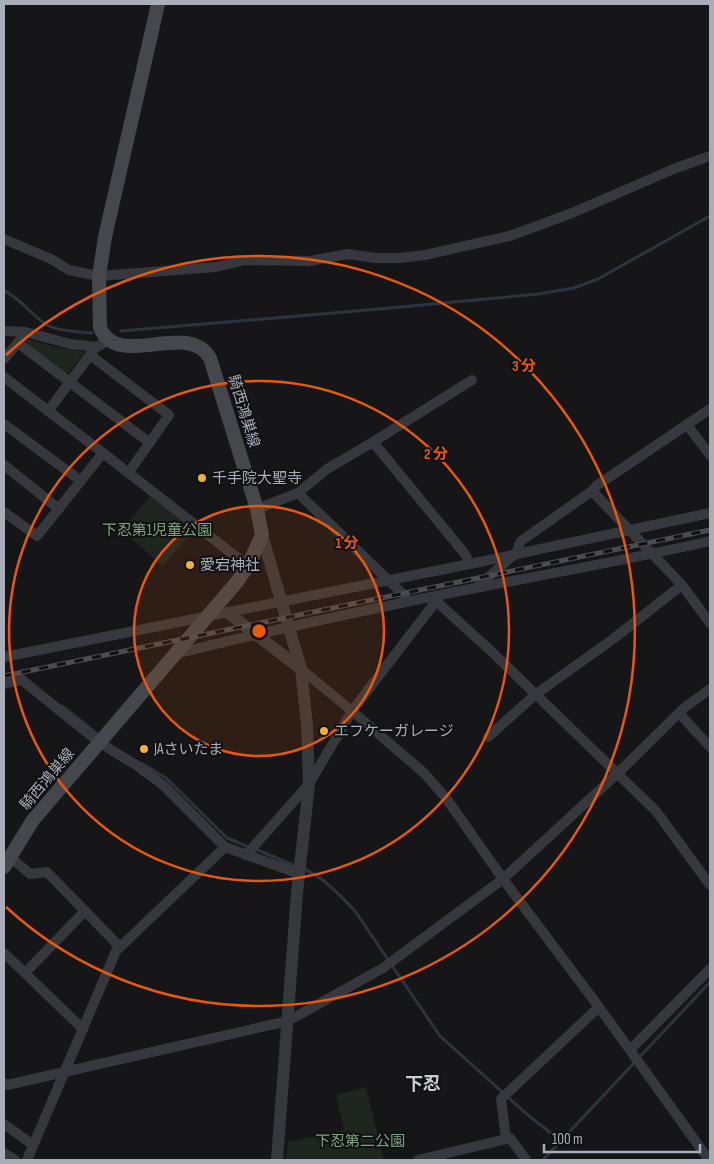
<svg xmlns="http://www.w3.org/2000/svg" width="714" height="1164" font-family="'Sofia Sans Condensed','Noto Sans JP',sans-serif">
  <style>
    .green { fill: #1e261f }
    .lines { fill: none; stroke-linecap: round; stroke-linejoin: round }
    .stream { stroke: #2c353c; stroke-width: 3 }
    .minor { stroke: #37383d; stroke-width: 10 }
    .tertiary { stroke: #37383d; stroke-width: 12 }
    .secondary { stroke: #45474d; stroke-width: 14 }
    .rail-casing { stroke: #4a4c52; stroke-width: 5 }
    .rail { stroke: #111113; stroke-width: 3; stroke-dasharray: 9; stroke-linecap: butt }
    .ring { fill: none; stroke: #e8590c; stroke-width: 2.5 }
    .poi-dot { fill: #f2b134; stroke: #111113; stroke-width: 2 }
    .labels { text-anchor: middle; stroke-width: 4; stroke-linejoin: round; paint-order: stroke }
    .street-label { font-size: 15px; fill: #a8adb8; stroke: #111113 }
    .poi-label { font-size: 15px; fill: #a8adb8; stroke: #111113; text-anchor: start }
    .park-label { font-size: 15px; fill: #7fa381; stroke: #111113 }
    .quarter-label { font-size: 18px; font-weight: bold; fill: #c9ccd4; stroke: #111113 }
    .centre { fill: #e8590c; stroke: #111113; stroke-width: 2.5 }
    .ring-label { font-size: 15px; text-anchor: middle; font-weight: bold; fill: #e8590c; stroke: #111113; stroke-width: 4; stroke-linejoin: round; paint-order: stroke }
  </style>
  <rect width="100%" height="100%" fill="#161618"/>
  <g class="green">
    <polygon points="28,339 59,348 85,352 68,373 64,373 27,345 27,341"/>
    <polygon points="151,496 195,529 163,566 121,530"/>
    <polygon points="366,1087 384,1160 286,1160 288,1142 344,1130 336,1095"/>
  </g>
  <g class="lines">
    <g class="stream">
      <path d="M 4,291 C 21,298 31,315 47,325 C 57,331 80,332 92,333"/>
      <polyline points="121,331 379,309 538,294 574,288 598,279 710,216"/>
      <polyline points="62,706 100,736"/>
      <polyline points="141,763 166,778 227,838 249,847"/>
      <polyline points="255,849 298,867"/>
      <path d="M 304,869 C 323,877 341,896 355,911 L 440,1036 L 529,1116 L 561,1141"/>
      <polyline points="543,1160 710,982"/>
    </g>
    <g class="minor">
      <polyline points="4,239 51,259 69,270 99,276 216,267 246,260 309,261 348,254 375,258 400,258 425,255 510,236 572,213 676,168 710,156"/>
      <polyline points="4,331 26,332 70,344 97,347 108,340"/>
      <polyline points="18,343 150,443"/>
      <polyline points="90,355 169,415 129,472"/>
      <polyline points="4,359 21,339"/>
      <polyline points="4,377 103,453"/>
      <polyline points="48,411 93,351"/>
      <polyline points="4,424 81,481"/>
      <polyline points="687,425 710,455"/>
      <polyline points="373,442 465,554 470,564"/>
      <polyline points="4,465 59,509"/>
      <polyline points="592,491 682,585 710,623"/>
      <polyline points="298,493 327,469 373,442 472,380"/>
      <polyline points="257,509 298,493 410,601"/>
      <polyline points="4,512 37,536 103,453 248,566"/>
      <polyline points="477,587 516,553 521,541 592,491 596,486 710,409"/>
      <polyline points="435,596 436,601 491,651 656,811 710,885"/>
      <path d="M 175,654 C 274,629 375,608 475,588 C 554,573 632,559 710,541"/>
      <polyline points="4,657 470,564 710,513"/>
      <polyline points="301,669 352,711 424,773 446,798 503,879 599,1007 709,1160"/>
      <polyline points="17,676 100,743 136,765 163,785 225,847 300,874"/>
      <polyline points="4,684 21,680"/>
      <polyline points="679,713 710,747"/>
      <polyline points="488,737 536,694 613,639 682,585"/>
      <polyline points="246,855 309,784 352,711 436,601"/>
      <polyline points="10,857 30,874 47,872 120,947"/>
      <polyline points="4,953 83,1029"/>
      <polyline points="25,973 85,911"/>
      <polyline points="630,1050 710,969"/>
      <polyline points="4,1083 7,1085 288,1021 383,968 503,879 618,773 684,708 710,689"/>
      <polyline points="4,1124 33,1145"/>
      <polyline points="506,1139 501,1099 599,1007"/>
      <polyline points="4,1153 15,1160"/>
      <polyline points="27,1160 116,951 225,847"/>
      <polyline points="418,1160 510,1138 526,1160"/>
    </g>
    <g class="tertiary">
      <polyline points="262,535 301,669 307,725 309,784 297,893 277,1160"/>
      <polyline points="228,613 301,669"/>
    </g>
    <path class="secondary" d="M 4,867 L 33,820 L 236,583 L 248,566 L 262,535 L 257,509 L 210,358 C 187,319 119,371 100,328 L 99,276 L 105,237 L 158,4"/>
    <g class="rail-casing">
      <polyline id="rail" points="4,676 710,530"/>
    </g>
    <use href="#rail" class="rail"/>
  </g>
  <circle cx="259" cy="631" r="125" fill="#e8590c" fill-opacity=".12"/>
  <g class="ring">
    <circle cx="259" cy="631" r="125"/>
    <circle cx="259" cy="631" r="250"/>
    <path d="M6 355A375 375 0 1 1 6 907"/>
  </g>
  <g class="poi-dot">
    <circle cx="202" cy="478" r="5"/>
    <circle cx="190" cy="565" r="5"/>
    <circle cx="324" cy="731" r="5"/>
    <circle cx="144" cy="749" r="5"/>
  </g>
  <g class="labels">
    <g class="street-label">
      <text transform="translate(244 411) rotate(73)" y="5">騎西鴻巣線</text>
      <text transform="translate(47 779) rotate(-50)" y="5">騎西鴻巣線</text>
    </g>
    <g class="poi-label">
      <text x="212" y="483">千手院大聖寺</text>
      <text x="200" y="570">愛宕神社</text>
      <text x="334" y="736">エフケーガレージ</text>
      <text x="154" y="754">JAさいたま</text>
    </g>
    <g class="park-label">
      <text x="157" y="535">下忍第1児童公園</text>
      <text x="360" y="1146">下忍第二公園</text>
    </g>
    <g class="quarter-label">
      <text x="423" y="1090">下忍</text>
    </g>
  </g>
  <circle cx="259" cy="631" r="8" class="centre"/>
  <g class="ring-label">
    <text x="524" y="371">3 分</text>
    <text x="436" y="459">2 分</text>
    <text x="347" y="548">1 分</text>
  </g>
  <rect width="714" height="1164" fill="none" stroke="#a8adb8" stroke-width="10"/>
  <path d="M544 1144v8h156v-8" fill="none" stroke="#a8adb8" stroke-width="2.5"/>
  <text x="552" y="1144" font-size="15" fill="#a8adb8" stroke="#111113" stroke-width="4" paint-order="stroke">100 m</text>
</svg>
